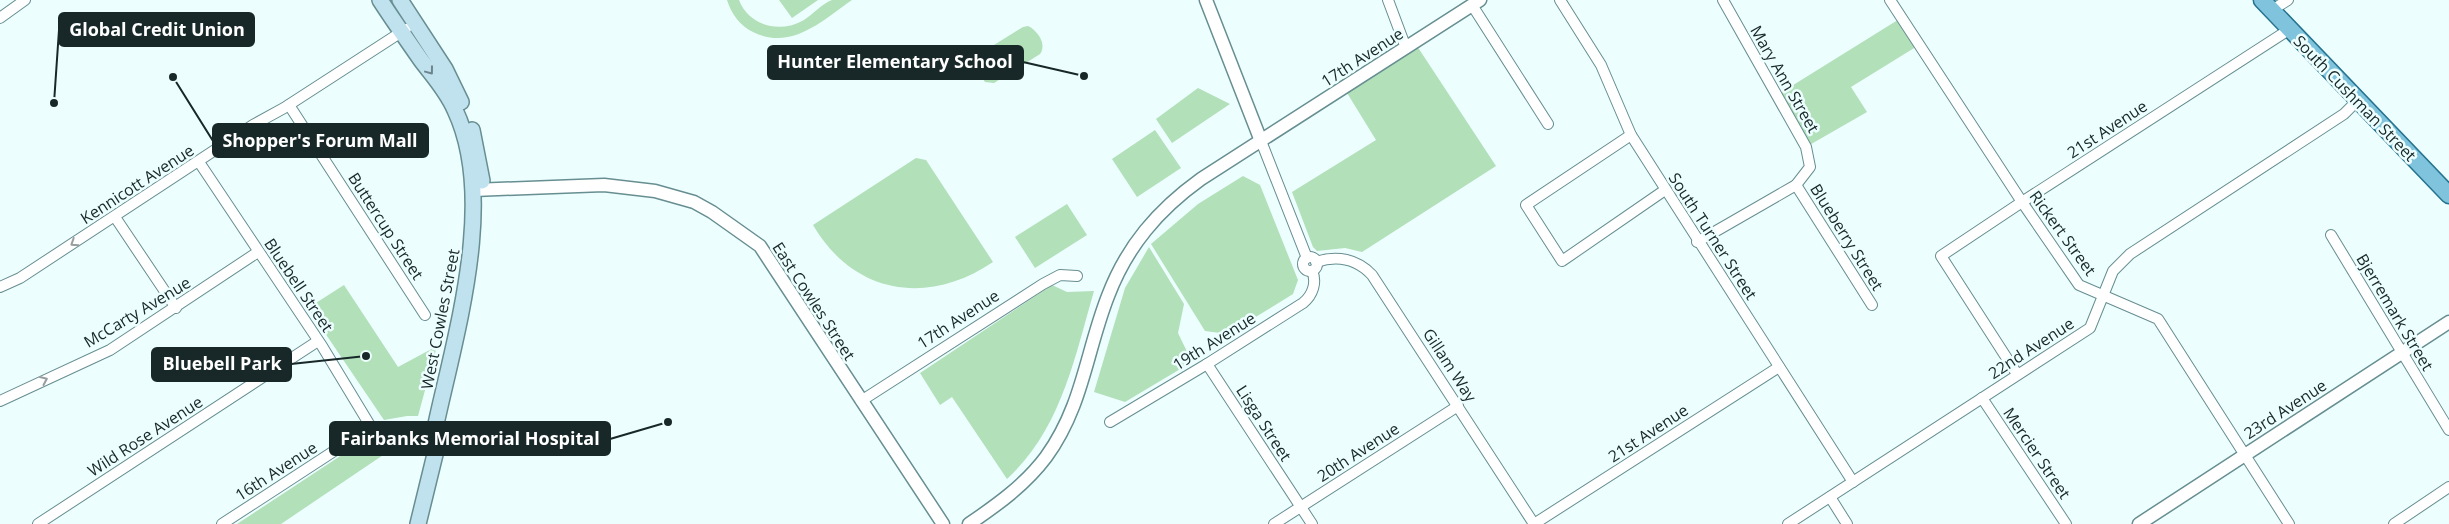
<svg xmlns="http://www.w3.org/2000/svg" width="2449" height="524" font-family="'Open Sans',sans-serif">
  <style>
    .green { fill: #b1e0b9 }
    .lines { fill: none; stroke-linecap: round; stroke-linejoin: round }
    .minor-casing { stroke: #678e91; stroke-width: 12 }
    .tertiary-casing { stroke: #678e91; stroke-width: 15 }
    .secondary-casing { stroke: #678e91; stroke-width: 18 }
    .primary-casing { stroke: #25738f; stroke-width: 19 }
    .minor { stroke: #fff; stroke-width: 10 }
    .tertiary { stroke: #fff; stroke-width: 12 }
    .secondary { stroke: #c0e1ee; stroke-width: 15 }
    .primary { stroke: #80c3dd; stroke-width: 16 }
    .oneway { stroke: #6c848c }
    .oneway2 { stroke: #979e9f }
    .labels { text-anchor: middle; stroke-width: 5; stroke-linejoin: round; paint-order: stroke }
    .street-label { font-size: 16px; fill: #182829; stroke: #edfeff }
    .leader { fill: none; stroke: #182829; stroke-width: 2 }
    .callout-dot { fill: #182829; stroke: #edfeff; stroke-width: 2 }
    .callout { fill: #182829; stroke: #182829; stroke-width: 2 }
    .callout-label { font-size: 18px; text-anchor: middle; font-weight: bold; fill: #fff }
  </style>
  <rect width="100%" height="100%" fill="#edfeff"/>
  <g class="green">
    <path d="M 727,0 L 739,0 C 749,26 780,34 804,20 C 812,15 823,3 832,0 C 838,0 846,0 852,0 C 822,21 791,51 753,32 C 740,26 731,13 727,0 Z"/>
    <polygon points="779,0 818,0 792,18"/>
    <polygon points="1901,18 1919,45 1851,87 1867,112 1806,147 1777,95"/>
    <path d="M 1028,26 C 1038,31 1047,44 1040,54 L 994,83 L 985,82 L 975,67 L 978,55 L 1023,27 Z"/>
    <polygon points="1415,43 1496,166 1362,252 1345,248 1317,251 1313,247 1292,192 1376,140 1344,88"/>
    <polygon points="1198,88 1230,104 1172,143 1156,119"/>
    <polygon points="1155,130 1181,168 1137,197 1112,159"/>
    <path d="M 916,158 L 926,160 L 993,262 C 928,306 854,295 813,225 Z"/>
    <polygon points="1243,176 1260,185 1298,280 1293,294 1228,334 1205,331 1151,244 1198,204"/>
    <polygon points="1067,204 1087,235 1035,268 1015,237"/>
    <polygon points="1149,247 1184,304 1178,333 1192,362 1125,402 1094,392 1125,288"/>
    <polygon points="344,285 398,367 437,346 418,416 407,416 384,420 308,308"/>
    <path d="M 1052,285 L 1067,292 L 1094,291 C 1074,360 1061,429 1007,479 L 952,397 L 940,405 L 920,373 Z"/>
    <polygon points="385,432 393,432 398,436 398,444 395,447 281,524 237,524 357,445"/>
  </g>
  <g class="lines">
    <g class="minor-casing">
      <g id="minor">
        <polyline points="1388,0 1406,48"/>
        <polyline points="1560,0 1601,65 1631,135 1853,482"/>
        <polyline points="1890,0 2022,202 2079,285 2158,319 2289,524"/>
        <polyline points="1472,5 1548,124"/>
        <polyline points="2272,10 2288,0"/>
        <polyline points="0,18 25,0"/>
        <polyline points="289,105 425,315"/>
        <polyline points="1631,135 1526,205 1562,261 1665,190"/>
        <polyline points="1261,141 1307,258"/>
        <polyline points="199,162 322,346 371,427 222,524"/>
        <polyline points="1796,185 1872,305"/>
        <polyline points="115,217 176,308"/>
        <polyline points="2331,235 2449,430"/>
        <polyline points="1697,242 1796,185 1810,167 1806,147 1723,0"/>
        <circle cx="1310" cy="264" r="7"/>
        <path d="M 1316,262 C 1337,255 1357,259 1372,275 L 1534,524"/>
        <polyline points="0,287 20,278 253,125 284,108 406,29"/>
        <polyline points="1207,364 1312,524"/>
        <polyline points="2017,374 1941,256 2022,202 2290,29"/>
        <polyline points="1982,398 2066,524"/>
        <polyline points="0,401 110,350 258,252"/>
        <polyline points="861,401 1043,284 1060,275 1077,276"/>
        <path d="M 1110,422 L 1207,364 L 1303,303 C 1313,295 1317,282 1312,271"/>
        <polyline points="1830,497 1847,524"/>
        <polyline points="38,524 318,341"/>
        <polyline points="1274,524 1458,406"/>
        <polyline points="1534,524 1779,367"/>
        <polyline points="1788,524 2090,328 2113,271 2130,254 2344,114 2357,101"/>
        <polyline points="2394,524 2449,487"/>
      </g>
    </g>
    <g class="tertiary-casing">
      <g id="tertiary">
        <polyline points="1206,0 1261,141"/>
        <polyline points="474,190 604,185 655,191 694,202 712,212 760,246 943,524"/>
        <path d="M 969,524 C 997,505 1025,485 1046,457 C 1083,406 1086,352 1108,296 C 1127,246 1158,210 1201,179 L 1480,0"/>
        <polyline points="2139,524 2449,322"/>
      </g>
    </g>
    <g class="secondary-casing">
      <g id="secondary">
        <path d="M 380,0 C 393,20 407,40 421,60 C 433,76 447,91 455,110 C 497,199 456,332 436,424 L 439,438 L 418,524"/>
        <polyline points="400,0 445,69 461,102"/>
        <polyline points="472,130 482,181"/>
      </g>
    </g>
    <g class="primary-casing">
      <polyline id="primary" points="2262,0 2449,195"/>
    </g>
    <use href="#minor" class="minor"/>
    <use href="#tertiary" class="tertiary"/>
    <use href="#secondary" class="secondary"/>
    <use href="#primary" class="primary"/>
  </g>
  <defs><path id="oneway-chevron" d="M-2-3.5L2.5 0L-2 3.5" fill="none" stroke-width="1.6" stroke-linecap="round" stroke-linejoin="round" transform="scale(1.25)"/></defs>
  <use class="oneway" href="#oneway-chevron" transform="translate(430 71) rotate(53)"/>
  <g class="oneway2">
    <use href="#oneway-chevron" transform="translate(74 243) rotate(147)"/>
    <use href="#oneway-chevron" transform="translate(44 380) rotate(-24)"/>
  </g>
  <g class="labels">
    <g class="street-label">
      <text transform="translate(1362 57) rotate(-33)" y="6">17th Avenue</text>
      <text transform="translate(1785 79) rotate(60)" y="6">Mary Ann Street</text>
      <text transform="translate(2355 98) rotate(46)" y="6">South Cushman Street</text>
      <text transform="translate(2107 129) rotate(-33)" y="6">21st Avenue</text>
      <text transform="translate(137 184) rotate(-33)" y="6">Kennicott Avenue</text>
      <text transform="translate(386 226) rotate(57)" y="6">Buttercup Street</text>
      <text transform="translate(2063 233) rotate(54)" y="6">Rickert Street</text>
      <text transform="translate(1713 236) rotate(57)" y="6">South Turner Street</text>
      <text transform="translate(1847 237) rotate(58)" y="6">Blueberry Street</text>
      <text transform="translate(299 285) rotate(56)" y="6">Bluebell Street</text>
      <text transform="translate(814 301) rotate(57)" y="6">East Cowles Street</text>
      <text transform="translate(137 312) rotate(-31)" y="6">McCarty Avenue</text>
      <text transform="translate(2395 312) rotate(59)" y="6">Bjerremark Street</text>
      <text transform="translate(440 319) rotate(-79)" y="6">West Cowles Street</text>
      <text transform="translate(958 319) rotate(-33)" y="6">17th Avenue</text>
      <text transform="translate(1214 341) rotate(-32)" y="6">19th Avenue</text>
      <text transform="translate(2031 348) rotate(-33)" y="6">22nd Avenue</text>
      <text transform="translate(1450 365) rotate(57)" y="6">Gillam Way</text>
      <text transform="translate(2285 409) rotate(-33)" y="6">23rd Avenue</text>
      <text transform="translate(1264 423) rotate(57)" y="6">Lisga Street</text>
      <text transform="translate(1648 433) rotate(-33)" y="6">21st Avenue</text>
      <text transform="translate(145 436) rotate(-33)" y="6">Wild Rose Avenue</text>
      <text transform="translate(1358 452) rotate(-33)" y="6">20th Avenue</text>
      <text transform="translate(2037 453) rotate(56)" y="6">Mercier Street</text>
      <text transform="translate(276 471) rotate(-33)" y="6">16th Avenue</text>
    </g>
  </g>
  <path class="leader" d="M54 103L59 30M1084 76L1023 62M173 77L213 141M366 356L291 364M668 422L610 439"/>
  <g class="callout-dot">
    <circle cx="54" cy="103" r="5"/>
    <circle cx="1084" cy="76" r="5"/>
    <circle cx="173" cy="77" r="5"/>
    <circle cx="366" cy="356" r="5"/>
    <circle cx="668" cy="422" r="5"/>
  </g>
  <g class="callout">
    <rect x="59" y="13" width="195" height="33" rx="5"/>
    <rect x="768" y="46" width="255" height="33" rx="5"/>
    <rect x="213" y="124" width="215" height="33" rx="5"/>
    <rect x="152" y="348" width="139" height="33" rx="5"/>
    <rect x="330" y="422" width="280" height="33" rx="5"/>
  </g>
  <g class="callout-label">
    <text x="157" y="36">Global Credit Union</text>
    <text x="895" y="68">Hunter Elementary School</text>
    <text x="320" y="147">Shopper's Forum Mall</text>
    <text x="222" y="370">Bluebell Park</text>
    <text x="470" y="445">Fairbanks Memorial Hospital</text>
  </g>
</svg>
